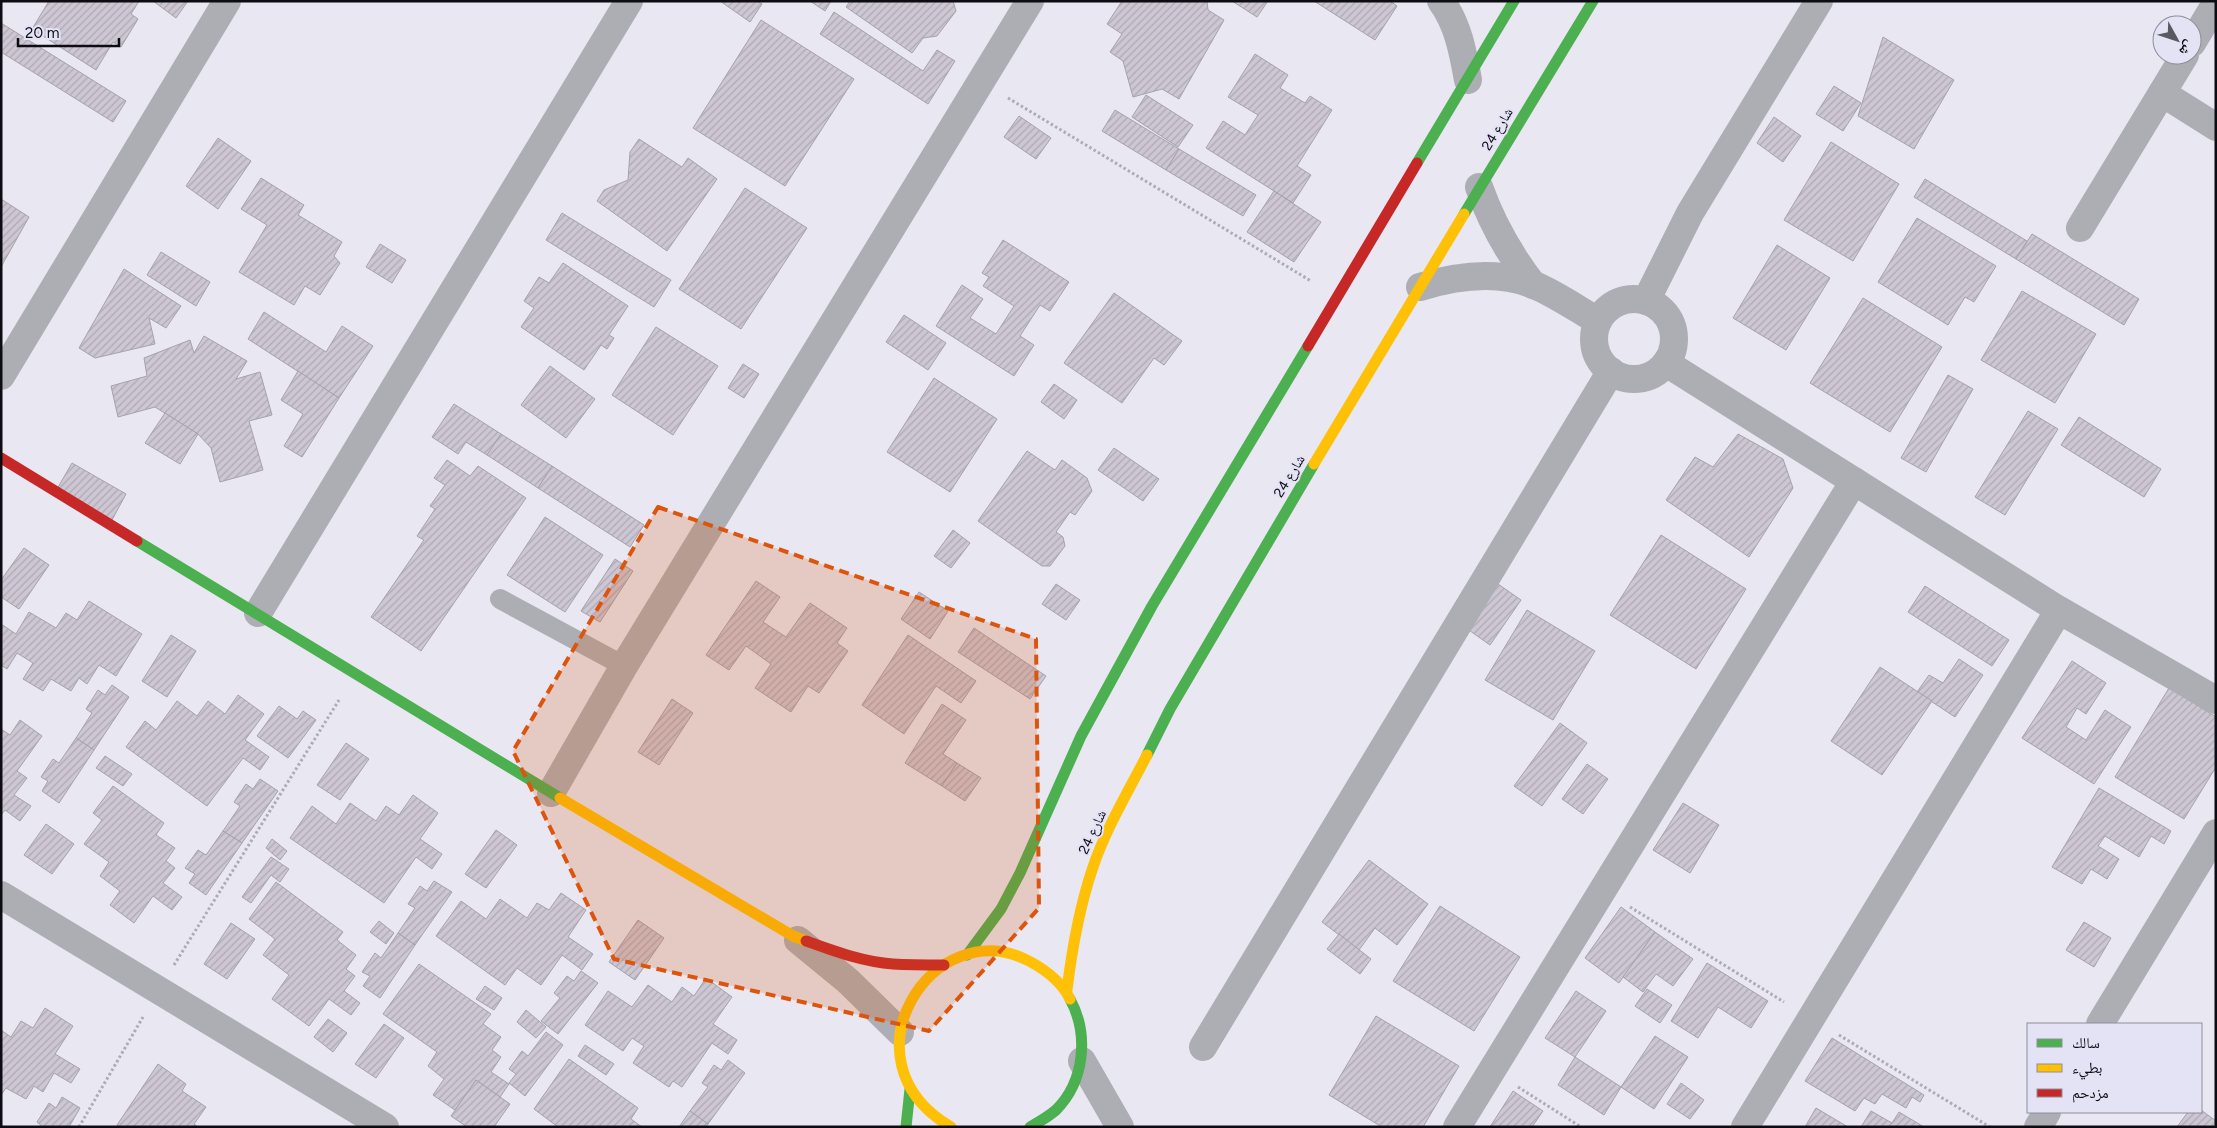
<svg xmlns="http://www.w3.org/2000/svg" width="2217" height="1128" font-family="Figtree,'Noto Naskh Arabic',sans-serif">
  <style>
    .building { fill: url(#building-hatch); stroke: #a5a2aa }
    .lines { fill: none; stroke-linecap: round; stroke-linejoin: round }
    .path { stroke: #acacb2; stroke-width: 3; stroke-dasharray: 2.5 2.5; stroke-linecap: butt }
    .lane { stroke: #adaeb3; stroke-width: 20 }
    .street { stroke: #adaeb3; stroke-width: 28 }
    .fast { stroke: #4caf50; stroke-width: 11 }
    .slow { stroke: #ffc107; stroke-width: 11 }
    .jam { stroke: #c62828; stroke-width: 11 }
    .marked { fill: #dd550c; fill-opacity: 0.2; stroke: #dd550c; stroke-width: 4; stroke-dasharray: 10 6; stroke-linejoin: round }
    .labels { text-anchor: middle; stroke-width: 4; stroke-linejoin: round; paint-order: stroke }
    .street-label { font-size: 14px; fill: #0d0c13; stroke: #e4e3f6 }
  </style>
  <defs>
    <pattern id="building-hatch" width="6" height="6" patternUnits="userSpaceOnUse" patternTransform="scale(1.25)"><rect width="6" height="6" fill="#cdc6d3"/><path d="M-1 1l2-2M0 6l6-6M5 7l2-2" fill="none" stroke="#afa9b4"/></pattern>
  </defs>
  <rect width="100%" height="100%" fill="#e8e7f2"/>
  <g class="building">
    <polygon points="49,1 139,1 131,14 138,19 121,47 113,42 96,70 32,29"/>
    <polygon points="153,1 188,1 176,18"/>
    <polygon points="720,1 757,1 762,4 750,22"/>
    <polygon points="810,1 831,1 825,11"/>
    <polygon points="850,1 953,1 956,11 937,36 923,38 912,53 846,7"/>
    <polygon points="1122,1 1207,1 1208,10 1224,20 1179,99 1162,89 1133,97 1123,61 1110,52 1122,34 1107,24"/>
    <polygon points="1232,1 1268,1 1257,17"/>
    <polygon points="1314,1 1390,1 1397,6 1375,40"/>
    <polygon points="834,12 923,71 937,50 955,61 928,104 820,34"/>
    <polygon points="761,20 854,79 785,186 693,128"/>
    <polygon points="1,23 126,101 113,122 1,52"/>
    <polygon points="1883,37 1954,80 1914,149 1858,116"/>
    <polygon points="1255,54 1288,75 1280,88 1305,103 1310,96 1332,110 1297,166 1311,175 1293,203 1206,148 1223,121 1245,135 1258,115 1228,97"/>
    <polygon points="1834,86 1861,103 1843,131 1816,114"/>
    <polygon points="1146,95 1193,125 1178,147 1132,117"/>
    <polygon points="1115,110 1179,149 1166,170 1102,131"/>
    <polygon points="1019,116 1051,138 1036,159 1004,137"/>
    <polygon points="1774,117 1801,136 1783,162 1757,143"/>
    <polygon points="218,138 251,161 218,209 186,186"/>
    <polygon points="639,139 682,167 688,158 717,179 667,251 597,201 604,190 628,180 630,152"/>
    <polygon points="1831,142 1899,184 1853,261 1784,220"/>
    <polygon points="1179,149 1256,195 1243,216 1166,170"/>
    <polygon points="261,178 304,205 298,215 342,242 334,256 340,263 320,295 305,286 294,305 239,272 267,225 241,209"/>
    <polygon points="1925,179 2027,241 2016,259 1914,197"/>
    <polygon points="745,188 807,228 741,329 679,289"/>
    <polygon points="1274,191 1321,222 1294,262 1247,232"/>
    <polygon points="1,199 29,217 1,267"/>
    <polygon points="562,213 671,280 654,307 546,240"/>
    <polygon points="1917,218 1996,266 1974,302 1965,297 1948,325 1878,282"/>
    <polygon points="2032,234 2139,299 2124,325 2016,259"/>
    <polygon points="1003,240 1069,282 1050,311 1040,305 1020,336 1034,345 1014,376 936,326 962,285 983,299 970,318 996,334 1014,306 983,286 989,277 982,273"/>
    <polygon points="380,244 406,260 392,283 366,267"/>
    <polygon points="1777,245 1830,278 1786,350 1733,318"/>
    <polygon points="161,252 210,282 196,306 147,275"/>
    <polygon points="563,263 628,306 609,335 614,338 607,349 601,345 584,370 521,327 534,308 524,301 539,277 549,283"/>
    <polygon points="124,269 181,306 166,328 149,318 155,344 95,358 79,348"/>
    <polygon points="2022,291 2096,334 2055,403 1981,360"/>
    <polygon points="1114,293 1182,341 1164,365 1154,358 1122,403 1064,363"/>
    <polygon points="1863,298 1942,347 1890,432 1810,383"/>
    <polygon points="264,312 326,352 342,326 373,346 339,398 248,339"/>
    <polygon points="904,315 946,343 928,370 886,342"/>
    <polygon points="656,327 718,366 673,435 612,395"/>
    <polygon points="204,336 247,361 236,379 260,372 272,415 249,421 263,470 220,482 211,448 198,434 155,407 118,417 111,386 147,376 144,358 190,340 194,353"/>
    <polygon points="743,364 759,374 744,398 728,388"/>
    <polygon points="550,366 595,399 566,438 521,405"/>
    <polygon points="298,371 339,398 302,457 284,446 303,414 281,400"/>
    <polygon points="1948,375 1973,389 1926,472 1901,458"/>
    <polygon points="934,378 997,419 950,492 887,452"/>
    <polygon points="1054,384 1077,400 1064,419 1041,402"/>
    <polygon points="454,404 501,434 487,455 466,442 458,454 432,437"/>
    <polygon points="2028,411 2058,429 2005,515 1975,497"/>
    <polygon points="165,413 198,434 180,464 145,443"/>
    <polygon points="2079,417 2161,469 2144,497 2061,445"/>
    <polygon points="501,434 552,466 538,488 487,455"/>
    <polygon points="1738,434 1783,459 1793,488 1749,557 1666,500 1695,457 1713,467"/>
    <polygon points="1114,448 1159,479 1143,501 1098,470"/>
    <polygon points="1027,451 1055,470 1062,460 1087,478 1092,491 1075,515 1070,512 1056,532 1063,537 1065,546 1050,566 1042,566 978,521"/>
    <polygon points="447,460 470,476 478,466 526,498 421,651 371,617 424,540 417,536 435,509 430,506 445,485 434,478"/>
    <polygon points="72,463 126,494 112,520 57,489"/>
    <polygon points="552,466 644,525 630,547 538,488"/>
    <polygon points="545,517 603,555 565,612 507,575"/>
    <polygon points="953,530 970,543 951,568 934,556"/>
    <polygon points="1661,535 1746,589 1696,669 1610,615"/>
    <polygon points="24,548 49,565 19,609 1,597 1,580"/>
    <polygon points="615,559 633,571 600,622 581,611"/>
    <polygon points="756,581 780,597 763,622 786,637 810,603 847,628 837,643 848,651 819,693 808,686 791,712 755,688 771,664 746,646 729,670 706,655"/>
    <polygon points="1056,584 1080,600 1066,620 1042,604"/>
    <polygon points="1498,584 1521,600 1490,645 1466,628"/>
    <polygon points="1925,586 2009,640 1992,666 1908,612"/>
    <polygon points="919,592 948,611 930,639 901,619"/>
    <polygon points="89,601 142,634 116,676 99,665 87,684 79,678 71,691 51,679 43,691 23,679 33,663 17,653 7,669 1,665 1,624 16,634 29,612 56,628 66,613 77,620"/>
    <polygon points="1527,610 1595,651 1553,720 1485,680"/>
    <polygon points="974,628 1046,676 1030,699 958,652"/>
    <polygon points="171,635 196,651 167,697 142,681"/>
    <polygon points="908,635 976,681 961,703 936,686 904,734 862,705"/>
    <polygon points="1959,659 1983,675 1955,717 1917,692 1929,675 1943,683"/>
    <polygon points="2072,661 2106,683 2086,714 2077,708 2066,727 2086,740 2105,710 2131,727 2094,784 2022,738"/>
    <polygon points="1880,667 1932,701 1882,775 1831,741"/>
    <polygon points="112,685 129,697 94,750 76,738 92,713 86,709 98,690 105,695"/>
    <polygon points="2169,688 2216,717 2216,767 2184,819 2115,777"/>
    <polygon points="238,695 264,714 245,740 269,757 260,770 243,758 207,806 126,747 145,721 156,730 177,701 197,716 208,701 225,714"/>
    <polygon points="672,699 693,713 659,765 638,752"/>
    <polygon points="942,704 966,720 943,754 957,763 942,786 905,763"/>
    <polygon points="279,706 297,719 303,711 316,720 288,758 257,736"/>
    <polygon points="20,720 42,736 17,771 27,778 14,795 31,806 20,821 5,810 1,815 1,729 10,735"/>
    <polygon points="1560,723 1587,743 1542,806 1514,786"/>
    <polygon points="76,738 94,750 59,803 42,791 48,781 41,777 53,759 59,763"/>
    <polygon points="346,743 369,759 340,800 317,785"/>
    <polygon points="105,756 132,774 123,786 96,768"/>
    <polygon points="957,763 981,778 965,801 942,786"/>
    <polygon points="1587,764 1608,779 1583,814 1562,799"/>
    <polygon points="260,779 278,791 242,843 223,831 240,806 234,802 246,784 253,789"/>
    <polygon points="113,786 164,823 156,835 175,848 166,861 175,868 163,883 182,897 172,910 153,896 134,923 110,905 120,891 100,876 109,862 84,844 102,820 93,813"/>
    <polygon points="2099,788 2171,831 2164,844 2151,836 2139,857 2105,836 2098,846 2119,859 2107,879 2091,869 2082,884 2052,867"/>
    <polygon points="413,795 438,813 420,839 442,854 432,869 416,857 384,903 290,838 312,806 336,824 350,803 376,821 386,806 399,815"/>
    <polygon points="1683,803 1719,825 1690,873 1653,850"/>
    <polygon points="46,824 74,844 52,874 24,855"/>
    <polygon points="496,830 517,845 486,888 465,874"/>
    <polygon points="223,831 242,843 206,895 189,883 195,874 185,868 198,850 206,855"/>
    <polygon points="272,839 287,851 280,860 266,848"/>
    <polygon points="271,857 289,869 280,882 271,875 251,903 242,897"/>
    <polygon points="1369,860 1428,904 1397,945 1375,928 1359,950 1322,922"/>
    <polygon points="434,881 452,892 415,945 398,933 415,908 408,904 420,886 427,891"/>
    <polygon points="276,882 343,932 337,940 356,955 346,969 355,976 344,991 360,1003 351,1015 329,999 309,1026 272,999 289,975 263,955 275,939 249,919"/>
    <polygon points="561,893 586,910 568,937 593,954 582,970 562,955 541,985 517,968 505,985 436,936 461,901 486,919 500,899 527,918 537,903 549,910"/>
    <polygon points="1440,906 1520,957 1474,1031 1393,981"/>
    <polygon points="1621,907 1655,932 1619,983 1585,958"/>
    <polygon points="638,920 664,938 635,980 609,962"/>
    <polygon points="379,921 394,933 386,944 370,932"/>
    <polygon points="2084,922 2111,938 2094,967 2066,950"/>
    <polygon points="231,923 255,939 227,979 204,964"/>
    <polygon points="1655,932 1693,959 1673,986 1656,974 1643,992 1623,977"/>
    <polygon points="398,933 415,945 380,998 363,986 370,976 362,972 375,953 381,958"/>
    <polygon points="1339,934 1371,959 1360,974 1327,949"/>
    <polygon points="1707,963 1768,1001 1751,1028 1718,1007 1698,1038 1671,1021"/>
    <polygon points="419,964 491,1014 483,1024 501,1037 492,1050 501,1057 491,1072 509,1084 500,1097 476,1080 455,1110 433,1095 444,1079 428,1066 437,1052 383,1014"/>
    <polygon points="581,971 598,983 558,1034 541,1021 560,998 554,993 567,976 574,981"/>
    <polygon points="706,978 732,997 713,1024 737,1040 728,1054 712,1043 682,1087 673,1081 669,1087 633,1063 644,1046 632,1038 623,1051 585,1025 608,991 632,1007 648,985 672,1002 682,987 694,996"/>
    <polygon points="485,986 502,998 494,1010 476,999"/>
    <polygon points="1647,989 1672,1005 1660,1023 1635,1006"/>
    <polygon points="1576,991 1606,1011 1575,1057 1545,1038"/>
    <polygon points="45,1008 73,1026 55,1054 80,1069 71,1083 54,1073 43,1092 34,1086 26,1099 6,1088 1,1095 1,1030 11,1037 21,1021 33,1028"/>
    <polygon points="526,1010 546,1027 536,1038 517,1022"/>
    <polygon points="1376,1016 1459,1066 1423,1127 1382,1127 1329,1095"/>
    <polygon points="328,1019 347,1033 333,1052 314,1037"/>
    <polygon points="384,1024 404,1038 376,1078 355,1064"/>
    <polygon points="546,1032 563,1045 525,1096 509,1083 516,1074 509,1069 522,1051 528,1056"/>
    <polygon points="1655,1036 1688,1057 1654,1109 1621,1087"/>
    <polygon points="1832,1038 1924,1095 1920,1102 1912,1097 1906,1108 1882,1094 1875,1104 1864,1098 1855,1111 1805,1081"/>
    <polygon points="585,1045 614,1064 606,1075 578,1056"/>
    <polygon points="1575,1057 1621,1087 1604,1115 1558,1085"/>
    <polygon points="569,1059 638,1108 631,1119 642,1127 558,1127 534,1109"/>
    <polygon points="728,1060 745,1073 708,1124 690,1111 708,1087 702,1083 714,1065 721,1070"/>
    <polygon points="158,1064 186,1084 182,1091 206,1107 194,1124 198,1127 120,1127 117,1125"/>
    <polygon points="476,1080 510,1104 494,1127 467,1127 451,1116"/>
    <polygon points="1681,1083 1704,1100 1690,1119 1667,1104"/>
    <polygon points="1513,1091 1543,1111 1532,1127 1490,1127"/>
    <polygon points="62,1097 80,1108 69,1127 43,1127 37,1122 49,1103 56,1108"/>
    <polygon points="1816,1108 1848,1127 1805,1127"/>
    <polygon points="2201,1110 2216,1121 2216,1127 2177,1127 2188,1112"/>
    <polygon points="690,1111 708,1124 706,1127 679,1127"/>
    <polygon points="1871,1111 1892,1123 1899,1112 1924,1127 1861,1127"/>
  </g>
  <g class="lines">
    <g class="path">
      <polyline points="1008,98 1311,281"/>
      <polyline points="1630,907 1784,1002"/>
      <polyline points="174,965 339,700"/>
      <polyline points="1839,1035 1990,1127"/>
      <polyline points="1518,1087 1581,1127"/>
      <polyline points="79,1127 143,1017"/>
    </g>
    <polyline class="lane" points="500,599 624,666"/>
    <g class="street">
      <path d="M 1441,1 C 1458,24 1463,52 1468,80"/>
      <polyline points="2192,43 2216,3"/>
      <polyline points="2162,93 2216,127"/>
      <path d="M 1479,187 C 1492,224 1510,255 1533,285"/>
      <polyline points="2080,228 2185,55"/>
      <path d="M 1420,287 C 1456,276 1498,270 1534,285 C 1556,294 1577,309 1598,321"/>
      <circle cx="1634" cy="339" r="40"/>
      <polyline points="1646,301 1690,213 1819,1"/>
      <polyline points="1666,363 2059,610 2216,700"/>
      <polyline points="1,376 227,1"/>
      <polyline points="258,613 629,1"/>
      <polyline points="551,793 624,666 1030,1"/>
      <polyline points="1,895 385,1127"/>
      <polyline points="798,940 848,981 900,1032"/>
      <polyline points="2100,1024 2216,833"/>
      <polyline points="1203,1047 1611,371"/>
      <polyline points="1082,1061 1120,1127"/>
      <polyline points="1457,1127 1854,481"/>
      <polyline points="1745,1127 2059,610"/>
      <polyline points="2038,1127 2047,1112"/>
    </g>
    <g class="fast">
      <polyline points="1417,163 1514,1"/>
      <polyline points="1464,214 1593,1"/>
      <polyline points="137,541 560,798"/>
      <polyline points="1147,755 1170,709 1314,464"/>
      <polyline points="967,955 1001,909 1020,873 1081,736 1152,606 1308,346"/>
      <polyline points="906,1127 910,1089"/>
      <path d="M 1030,1127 C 1039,1122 1048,1117 1056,1110 C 1085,1081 1089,1034 1070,999"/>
    </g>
    <g class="slow">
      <polyline points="1314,464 1464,214"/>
      <polyline points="560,798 793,936 806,941"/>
      <path d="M 1067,990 C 1072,949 1079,909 1092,870 C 1105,830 1128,792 1147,755"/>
      <path d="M 951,1127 C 837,1060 934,911 1029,961 C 1046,970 1061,981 1070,999"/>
    </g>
    <g class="jam">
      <polyline points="1308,346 1417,163"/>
      <polyline points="1,458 137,541"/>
      <path d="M 806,941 C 834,951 863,962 893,964 C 910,965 927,965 944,965"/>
    </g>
  </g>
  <path class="marked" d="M 658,507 L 1036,639 L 1039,908 L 929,1031 L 614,959 L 513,751 Z"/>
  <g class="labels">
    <g class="street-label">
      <text transform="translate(1497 129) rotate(-59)" y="5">شارع 24</text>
      <text transform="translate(1289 476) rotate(-59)" y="5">شارع 24</text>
      <text transform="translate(1092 832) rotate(-65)" y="5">شارع 24</text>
    </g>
  </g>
  <rect width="2217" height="1128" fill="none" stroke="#0d0c13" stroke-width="5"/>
  <rect x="2027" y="1023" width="175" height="90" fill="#e4e3f6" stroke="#8e8d9b"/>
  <rect x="2037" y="1039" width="25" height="8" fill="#4caf50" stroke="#8e8d9b"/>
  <text x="2072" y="1048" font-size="15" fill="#0d0c13">سالك</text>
  <rect x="2037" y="1064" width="25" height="8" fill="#ffc107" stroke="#8e8d9b"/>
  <text x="2072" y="1073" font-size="15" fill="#0d0c13">بطيء</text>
  <rect x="2037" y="1089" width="25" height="8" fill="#c62828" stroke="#8e8d9b"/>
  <text x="2072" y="1098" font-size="15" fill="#0d0c13">مزدحم</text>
  <g transform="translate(2177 40) rotate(130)"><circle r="24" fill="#e4e3f6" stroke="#8e8d9b"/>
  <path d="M0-4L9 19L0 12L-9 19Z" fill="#5a5961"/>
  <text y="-8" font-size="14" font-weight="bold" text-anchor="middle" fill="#0d0c13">ش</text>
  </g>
  <path d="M18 38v8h101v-8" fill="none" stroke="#0d0c13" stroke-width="2.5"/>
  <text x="25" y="38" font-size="15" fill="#0d0c13" stroke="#e4e3f6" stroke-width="4" paint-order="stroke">20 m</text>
</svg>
